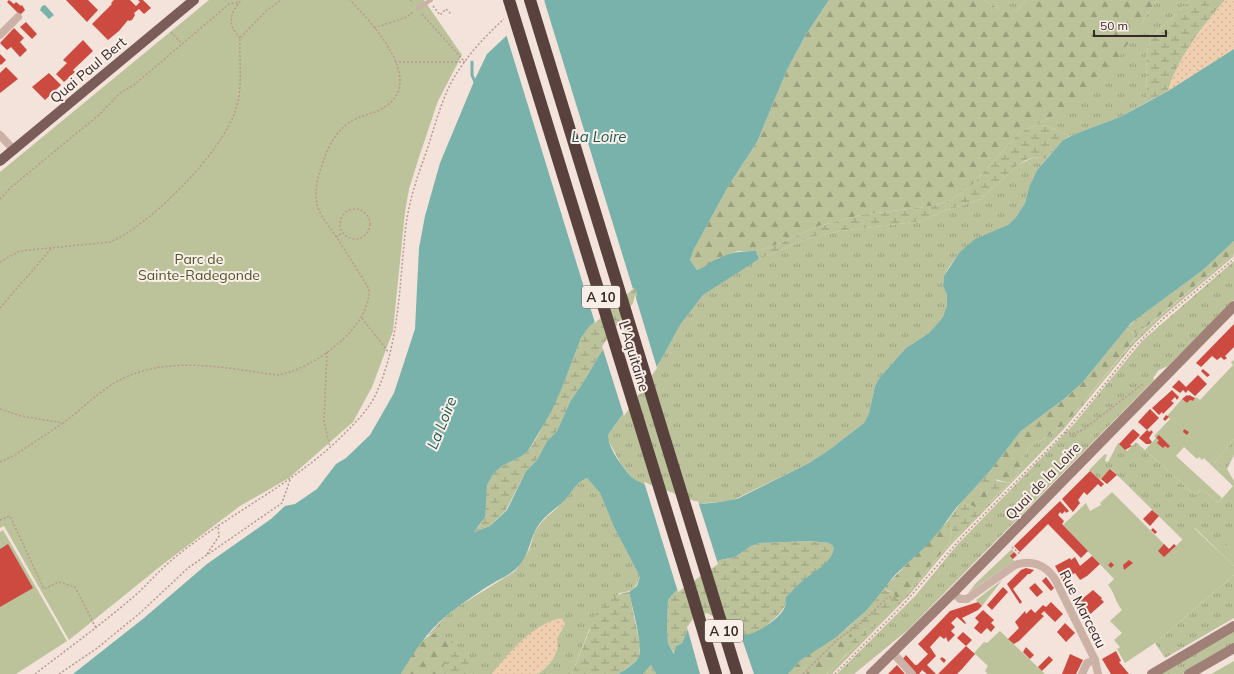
<svg xmlns="http://www.w3.org/2000/svg" width="1234" height="674" font-family="Mulish,sans-serif">
  <style>
    .grass { fill: url(#grass-tufts) }
    .forest { fill: url(#forest-firs) }
    .wetland { fill: url(#wetland-marsh) }
    .sand { fill: url(#sand-dots) }
    .green { fill: #bcc39a }
    .water { fill: #78b2aa; fill-rule: evenodd }
    .pier { fill: #f3e3db }
    .lines { fill: none; stroke-linecap: round; stroke-linejoin: round }
    .stream { stroke: #78b2aa; stroke-width: 3 }
    .building { fill: #cc4a40 }
    .path { stroke: #b89a90; stroke-width: 1.5; stroke-dasharray: 2 2; stroke-linecap: butt }
    .lane { stroke: #ccb1a6; stroke-width: 4 }
    .street { stroke: #ccb1a6; stroke-width: 8 }
    .secondary { stroke: #a07f77; stroke-width: 10 }
    .primary { stroke: #7a5d58; stroke-width: 10 }
    .highway { stroke: #59423e; stroke-width: 12 }
    .highway-bridge { stroke: #59423e; stroke-width: 12 }
    .labels { text-anchor: middle; stroke-width: 4; stroke-linejoin: round; paint-order: stroke }
    .shield { fill: #faeee8; stroke: #726561; stroke-width: 1 }
    .shield-label { font-size: 13px; font-weight: bold; fill: #382a27 }
    .street-label { font-size: 14px; fill: #382a27; stroke: #faeee8 }
    .park-label { font-size: 14px; fill: #4e572a; stroke: #faeee8 }
    .water-label { font-size: 15px; font-style: italic; fill: #1b5b54; stroke: #faeee8 }
  </style>
  <defs>
    <pattern id="grass-tufts" width="24" height="20" patternUnits="userSpaceOnUse"><rect width="24" height="20" fill="#bcc39a"/><path d="M3 7l-1-3M5 7V3M7 7l1-3M15 17l-1-3M17 17v-4M19 17l1-3" fill="none" stroke="#9a9f7e"/></pattern>
    <pattern id="forest-firs" width="22" height="20" patternUnits="userSpaceOnUse"><rect width="22" height="20" fill="#bcc39a"/><path d="M5 1l3.5 6h-7zM16 11l3.5 6h-7z" fill="#9a9f7e"/></pattern>
    <pattern id="wetland-marsh" width="20" height="14" patternUnits="userSpaceOnUse"><rect width="20" height="14" fill="#bcc39a"/><path d="M1 5h8M5 5V1M11 12h8M15 12V8" fill="none" stroke="#9a9f7e"/></pattern>
    <pattern id="sand-dots" width="8" height="8" patternUnits="userSpaceOnUse"><rect width="8" height="8" fill="#f0cfb0"/><path d="M2 2h.1M6 6h.1" fill="none" stroke="#cfb297" stroke-width="1.8" stroke-linecap="round"/></pattern>
  </defs>
  <rect width="100%" height="100%" fill="#f3e3db"/>
  <g class="grass">
    <polygon points="984,0 1026,0 1016,12 1004,12"/>
    <polygon points="1157,0 1190,0 1151,38 1146,53 1147,102 1120,117 1070,136 1044,125 1033,126 1055,115 1141,24"/>
    <polygon points="1034,157 1046,159 1037,170 1029,187 1025,203 1016,217 1008,225 959,253 949,267 944,276 943,286 947,295 947,305 943,317 929,333 906,348 880,377 875,386 869,413 864,423 829,450 809,463 731,501 693,504 635,481 621,464 608,440 608,435 661,360 680,325 703,295 737,272 759,259 812,237 841,231 923,221 939,213 981,199 1018,165"/>
    <polygon points="1234,253 1233,257 1161,318 1134,344 1063,430 950,546 910,594 832,674 827,674 906,595 949,544 1018,474 1023,457 1031,445 1044,439 1067,422 1141,332"/>
    <polygon points="1234,261 1234,300 1168,366 1159,370 1153,378 1154,380 909,629 854,674 837,674 916,595 957,545 1074,424 1142,341"/>
    <polygon points="1234,439 1234,455 1227,469 1234,481 1234,566 1195,528 1183,540 1111,469 1100,480 1089,470 1105,454 1107,455 1105,461 1108,462 1118,443 1127,451 1136,442 1195,495 1202,489 1218,503 1233,486 1212,466"/>
    <path d="M 587,478 L 600,493 L 614,527 L 640,577 C 636,589 631,592 619,593 L 589,630 L 572,674 L 538,674 C 562,655 558,647 553,620 C 529,634 510,652 492,674 L 439,674 L 449,655 L 435,633 L 428,635 L 444,618 L 453,610 L 515,571 C 520,565 525,558 529,550 C 532,544 532,536 536,530 C 543,518 555,511 564,501 C 572,492 575,483 587,478 Z"/>
    <polygon points="1234,575 1234,618 1165,658 1155,643"/>
    <polygon points="1234,629 1234,645 1183,674 1156,674"/>
  </g>
  <g class="forest">
    <polygon points="829,0 984,0 1004,12 1016,12 1026,0 1157,0 1109,72 1055,115 1019,133 971,186 951,200 932,206 861,215 819,226 773,246 756,251 738,251 718,258 706,267 697,270 690,260 694,249 729,185 757,142 787,70 805,36"/>
    <polygon points="1234,241 1234,253 1145,328 1136,319 1203,270"/>
    <polygon points="1126,329 1138,335 1067,422 1044,439 1031,445 1023,457 1018,474 1009,483 995,479 990,471 1021,431 1064,399 1082,383"/>
    <polygon points="976,486 987,493 991,501 983,510 961,502"/>
    <polygon points="947,522 952,530 949,544 900,602 890,591 883,589"/>
    <path d="M 847,628 C 848,630 852,634 853,636 C 857,647 834,667 827,674 L 788,674 L 801,660 Z"/>
    <path d="M 435,633 C 463,638 448,658 439,674 L 401,674 C 410,659 418,639 435,633 Z"/>
  </g>
  <g class="wetland">
    <path d="M 1190,0 L 1225,0 C 1201,28 1179,56 1168,91 L 1147,102 L 1146,53 L 1151,38 Z"/>
    <polygon points="1044,125 1070,136 1063,140 1046,159 1034,157 1026,160 1018,165 981,199 939,213 923,221 841,231 812,237 759,259 756,251 773,246 819,226 861,215 932,206 951,200 971,186 1019,133 1033,126"/>
    <polygon points="631,287 635,287 637,292 635,304 598,357 586,378 570,402 557,431 547,441 537,460 526,471 506,510 490,526 474,532 482,522 487,485 494,473 502,466 522,456 528,451 537,437 562,388 581,338 589,327"/>
    <polygon points="1136,319 1145,328 1138,335 1126,329"/>
    <polygon points="990,471 997,481 1009,483 991,501 987,493 976,486"/>
    <polygon points="961,502 983,510 949,544 952,530 947,522"/>
    <path d="M 811,541 L 829,543 L 833,546 C 837,560 811,574 801,582 C 796,586 791,592 786,597 C 786,609 781,612 773,620 C 767,625 760,632 753,634 C 738,638 704,631 688,629 L 682,643 L 676,646 L 675,654 L 668,643 L 667,627 L 668,600 L 675,592 L 720,560 L 735,557 L 751,546 L 760,543 Z"/>
    <polygon points="883,589 893,593 900,602 846,655 853,638 847,628 866,611"/>
    <path d="M 629,592 L 640,645 L 639,657 L 633,664 L 618,674 L 572,674 L 596,614 C 605,601 614,594 629,592 Z"/>
    <path d="M 450,638 L 467,658 L 473,674 L 439,674 C 445,663 454,651 450,638 Z"/>
    <polygon points="651,665 656,674 643,674"/>
  </g>
  <g class="sand">
    <path d="M 1225,0 L 1234,0 L 1234,49 L 1168,91 C 1179,56 1201,28 1225,0 Z"/>
    <path d="M 562,618 L 565,624 L 557,639 L 558,648 L 553,659 L 538,674 L 492,674 C 509,652 534,623 562,618 Z"/>
  </g>
  <g class="green">
    <polygon points="209,0 424,0 462,55 438,101 419,157 409,189 405,212 393,331 372,387 353,422 289,478 240,506 162,565 69,640 4,526 0,528 0,172"/>
    <polygon points="1234,360 1234,439 1212,466 1204,458 1202,460 1199,457 1197,459 1184,447 1176,456 1222,498 1218,503 1202,489 1195,495 1145,450 1156,438 1154,436 1170,419 1167,416 1182,399 1187,403 1190,400 1193,401 1196,397 1200,400 1233,365 1231,362"/>
    <path d="M 1112,492 L 1171,551 L 1194,528 L 1234,566 L 1234,575 L 1155,643 L 1125,663 L 1117,649 L 1120,647 L 1114,640 L 1122,633 L 1110,621 L 1122,610 C 1115,602 1115,593 1108,585 L 1114,579 L 1063,525 L 1086,503 L 1090,511 L 1101,505 L 1100,503 Z"/>
    <polygon points="3,530 67,641 16,674 0,674 0,532"/>
    <polygon points="1234,537 1234,562 1222,550"/>
    <polygon points="1012,549 1014,552 1011,556 1014,561 968,593 976,583"/>
    <polygon points="1003,579 982,606 976,600 1001,581"/>
    <polygon points="1000,631 1045,674 988,674 985,671 988,666 974,653 984,642 987,643"/>
    <polygon points="1234,661 1234,674 1211,674"/>
  </g>
  <g class="water">
    <path d="M 545,0 L 829,0 L 805,36 L 787,70 L 757,142 L 729,185 L 694,249 L 690,260 L 697,270 C 706,267 711,261 719,258 C 731,252 743,251 756,251 L 759,259 L 703,295 L 680,325 L 661,360 L 608,435 C 607,447 625,471 634,479 C 637,482 689,503 694,503 C 703,505 731,501 739,498 L 809,463 L 829,450 L 864,423 L 869,413 L 875,386 L 880,377 L 906,348 L 929,333 L 943,317 L 947,305 L 947,295 L 943,286 L 944,276 L 959,253 L 975,239 L 1008,225 L 1016,217 L 1025,203 L 1029,187 L 1037,170 L 1063,140 L 1075,134 L 1120,117 L 1168,91 L 1234,49 L 1234,241 L 1203,270 L 1131,323 L 1082,383 L 1064,399 L 1021,431 L 990,471 L 956,508 L 941,529 L 926,546 L 895,575 L 866,611 L 835,638 L 801,660 L 788,674 L 656,674 L 651,665 L 643,674 L 618,674 C 624,670 636,664 639,656 C 643,646 632,606 629,592 L 637,586 L 640,577 L 614,527 L 600,493 L 587,478 C 574,483 572,494 562,503 C 552,511 541,519 535,531 C 530,541 529,552 522,562 C 513,575 498,579 485,588 C 472,597 458,606 446,616 C 427,632 413,653 401,674 L 73,674 L 144,618 L 207,564 L 271,519 L 285,506 L 295,504 L 317,489 L 336,464 L 346,458 L 370,435 L 394,393 L 415,329 L 419,248 L 425,216 L 440,163 L 475,79 L 487,54 ZM 631,288 L 635,288 L 637,292 L 635,304 L 598,357 L 586,378 L 570,402 L 557,431 L 547,441 L 537,460 L 526,471 L 507,510 L 490,526 L 474,532 L 485,517 L 487,485 L 494,473 L 502,466 L 522,456 L 528,451 L 551,412 L 562,388 L 581,338 L 589,327 ZM 811,541 L 829,543 L 833,546 C 837,560 810,574 801,582 C 796,586 791,592 786,597 C 785,600 786,604 785,606 C 783,617 754,636 743,635 C 736,635 730,629 722,628 C 711,628 699,629 688,629 L 682,643 L 676,646 L 674,654 L 668,643 L 667,627 L 668,600 L 675,592 L 720,560 L 735,557 L 751,546 L 760,543 Z"/>
    <polygon points="45,5 54,15 49,19 40,10 42,6"/>
  </g>
  <g class="pier">
    <polygon points="542,0 544,0 633,289 595,323 506,34"/>
    <polygon points="635,295 657,368 624,416 602,346 633,303"/>
    <polygon points="644,482 694,501 698,501 718,564 678,592"/>
    <polygon points="707,613 717,618 726,627 740,633 754,674 700,674 687,627 693,619"/>
  </g>
  <g class="lines">
    <polyline class="stream" points="472,62 472,75 475,82"/>
  </g>
  <g class="building">
    <polygon points="9,0 14,4 16,2 21,6 22,5 25,10 20,15 7,2"/>
    <polygon points="66,0 88,0 98,10 87,22"/>
    <polygon points="114,0 130,0 136,6 140,2 138,0 143,0 151,8 144,14 139,9 134,13 135,15 132,20 129,21 128,20 119,31 108,40 92,24 112,4 111,3"/>
    <polygon points="26,22 37,34 32,39 20,27"/>
    <polygon points="14,28 24,38 20,42 27,50 20,57 11,47 7,50 0,43"/>
    <polygon points="83,40 93,51 73,70 75,72 64,82 56,74 67,63 63,60"/>
    <polygon points="0,54 6,60 1,65 0,64"/>
    <polygon points="6,67 18,79 0,93 0,73"/>
    <polygon points="49,73 61,85 45,100 32,87"/>
    <polygon points="1234,324 1234,347 1225,356 1227,358 1224,360 1221,357 1217,360 1212,356 1201,367 1196,363"/>
    <polygon points="1203,369 1210,375 1207,377 1201,371"/>
    <polygon points="1198,375 1207,384 1195,396 1188,390 1186,393 1183,390 1180,393 1172,387 1179,380 1186,387"/>
    <polygon points="1172,390 1179,397 1177,400 1175,397 1171,401 1174,403 1163,414 1162,412 1159,415 1152,408"/>
    <polygon points="1187,395 1188,396 1189,395 1195,398 1193,401 1190,400 1187,403 1182,399"/>
    <polygon points="1150,409 1159,418 1147,430 1138,422"/>
    <polygon points="1166,415 1169,417 1165,421 1163,419"/>
    <polygon points="1133,429 1140,435 1130,445 1132,446 1125,450 1119,444"/>
    <polygon points="1184,429 1189,432 1187,435 1183,432"/>
    <polygon points="1147,430 1150,432 1151,430 1153,432 1149,438 1152,442 1150,444 1146,444 1139,438"/>
    <polygon points="1159,435 1170,446 1168,448 1165,446 1163,448 1157,443 1159,440 1156,438"/>
    <polygon points="1110,469 1117,475 1107,484 1101,479"/>
    <polygon points="1090,471 1104,484 1101,487 1098,484 1087,495 1084,492 1078,500 1080,503 1073,512 1062,499"/>
    <polygon points="1060,501 1069,511 1066,513 1065,511 1062,514 1060,512 1058,515 1064,521 1062,524 1088,551 1081,558 1048,524 1020,552 1014,546"/>
    <polygon points="1152,510 1159,516 1150,526 1143,519"/>
    <polygon points="1153,528 1157,532 1155,534 1151,530"/>
    <polygon points="8,544 33,588 0,607 0,549"/>
    <polygon points="1164,544 1169,549 1174,544 1176,546 1164,557 1158,551"/>
    <polygon points="1014,552 1017,555 1013,559 1010,556"/>
    <polygon points="1092,556 1100,564 1087,576 1080,580 1075,573 1063,581 1055,566 1070,558 1071,560 1075,557 1080,566"/>
    <polygon points="1129,560 1133,563 1124,570 1123,565"/>
    <polygon points="1111,562 1114,565 1111,568 1108,565"/>
    <polygon points="1026,568 1034,570 1030,574 1028,574 1013,589 1022,602 1020,604 1007,584 1021,570"/>
    <polygon points="1046,577 1054,588 1051,591 1042,581"/>
    <polygon points="1035,583 1043,592 1037,597 1029,588"/>
    <polygon points="1003,587 1008,592 992,610 987,605"/>
    <polygon points="1093,590 1102,598 1101,599 1104,602 1087,617 1081,609 1084,605 1077,611 1072,602 1080,598 1081,600"/>
    <polygon points="978,602 982,606 978,610 962,618 966,623 965,624 957,617 951,623 955,627 951,631 955,635 948,642 946,637 944,639 940,636 930,647 936,656 927,665 936,674 927,674 922,670 919,674 915,674 902,660 906,655 915,665 917,665 928,654 918,644 928,634 950,611"/>
    <polygon points="1051,602 1063,614 1055,622 1044,611 1041,614 1044,616 1019,641 1014,644 1008,639 1019,628 1015,622 1025,611 1026,614 1031,609 1035,613 1043,605 1046,607"/>
    <polygon points="983,610 994,620 991,623 995,627 991,632 987,628 981,634 974,628 979,622 975,618"/>
    <polygon points="1065,623 1075,633 1066,642 1057,632"/>
    <polygon points="963,632 972,640 966,646 957,638"/>
    <polygon points="966,646 975,654 962,669 957,674 938,674"/>
    <polygon points="1026,647 1034,655 1030,659 1023,652"/>
    <polygon points="1116,651 1121,661 1119,662 1129,674 1111,674 1102,659"/>
    <polygon points="1070,654 1083,660 1076,674 1062,674"/>
    <polygon points="1049,656 1053,660 1042,671 1038,667"/>
    <polygon points="942,657 946,660 944,663 940,659"/>
    <polygon points="897,665 905,674 888,674"/>
  </g>
  <g class="lines">
    <g class="path">
      <polyline points="410,0 413,3"/>
      <polyline points="433,6 440,15 446,9 451,14"/>
      <polyline points="422,14 465,62"/>
      <polyline points="374,28 407,17 413,12"/>
      <polyline points="171,32 182,44"/>
      <path d="M 240,38 C 227,24 229,15 241,0"/>
      <polyline points="395,62 465,62"/>
      <polyline points="0,199 10,188 100,114 120,93 134,85 229,4 239,2"/>
      <circle cx="355" cy="224" r="15"/>
      <polyline points="336,237 342,233"/>
      <path d="M 0,262 L 20,251 L 110,242 C 151,225 223,151 236,109 C 243,87 239,61 240,38 L 267,10 L 281,0"/>
      <polyline points="0,308 51,249"/>
      <polyline points="362,318 389,353"/>
      <polyline points="327,352 324,421 330,447"/>
      <path d="M 0,409 L 21,416 L 63,423 C 80,411 98,392 116,382 C 166,354 224,368 278,375 C 313,369 371,328 369,289 C 359,272 348,255 337,238 C 330,227 320,217 317,204 C 314,192 318,176 322,165 C 328,145 338,127 357,118 C 366,115 375,113 383,108 C 428,82 372,23 350,0"/>
      <path d="M 1065,432 C 1072,435 1076,433 1084,429 L 1143,384"/>
      <polyline points="0,462 15,455 63,423"/>
      <polyline points="0,520 10,516 44,589 59,582 75,587 96,628"/>
      <polyline points="1012,547 1021,555"/>
      <polyline points="207,554 219,536 218,525"/>
      <path d="M 35,674 C 70,647 106,621 139,592 C 152,579 165,565 179,554 C 231,513 289,486 338,440 C 351,427 365,414 374,398 C 399,347 399,290 405,235 C 407,207 416,180 426,153 C 434,129 440,104 452,81 C 465,58 484,37 504,19"/>
      <polyline points="59,674 96,649 140,613 188,568 282,503 290,480"/>
      <polyline points="803,674 837,640 861,623 888,597 893,597 902,606"/>
      <polyline points="835,674 902,606 963,536 1065,432 1105,384 1136,345 1165,317 1234,259"/>
    </g>
    <polyline class="lane" points="418,8 431,0"/>
    <g class="street">
      <polyline points="0,35 18,17"/>
      <polyline points="0,135 13,149"/>
      <path d="M 953,593 L 960,599 L 967,599 L 1015,565 C 1031,559 1046,565 1055,579 L 1095,660 L 1098,674"/>
      <polyline points="893,653 912,674"/>
      <polyline points="1082,674 1087,663 1095,660"/>
    </g>
    <g class="secondary">
      <polyline points="871,674 953,593 1234,306"/>
      <polyline points="1152,674 1234,626"/>
      <polyline points="1189,674 1234,648"/>
    </g>
    <polyline class="primary" points="0,161 194,0"/>
    <g class="highway">
      <polyline points="530,0 737,674"/>
      <polyline points="692,594 716,674"/>
    </g>
    <polyline class="highway-bridge" points="509,0 692,594"/>
  </g>
  <g class="labels">
    <g class="shield">
      <rect x="582" y="286" width="38" height="22" rx="3"/>
      <rect x="705" y="620" width="38" height="22" rx="3"/>
    </g>
    <g class="shield-label">
      <text x="601" y="302">A 10</text>
      <text x="724" y="636">A 10</text>
    </g>
    <g class="street-label">
      <text transform="translate(88 70) rotate(-40)" y="5">Quai Paul Bert</text>
      <text transform="translate(634 356) rotate(73)" y="5">L'Aquitaine</text>
      <text transform="translate(1043 481) rotate(-46)" y="5">Quai de la Loire</text>
      <text transform="translate(1083 609) rotate(63)" y="5">Rue Marceau</text>
    </g>
    <g class="park-label">
      <text x="199" y="264">Parc de<tspan x="199" dy="16">Sainte-Radegonde</tspan></text>
    </g>
    <g class="water-label">
      <text x="599" y="142">La Loire</text>
      <text transform="translate(442 423) rotate(-68)" y="5">La Loire</text>
    </g>
  </g>
  <path d="M1094 30v6h72v-6" fill="none" stroke="#382a27" stroke-width="2"/>
  <text x="1100" y="30" font-size="12" fill="#382a27" stroke="#faeee8" stroke-width="3" paint-order="stroke">50 m</text>
</svg>
